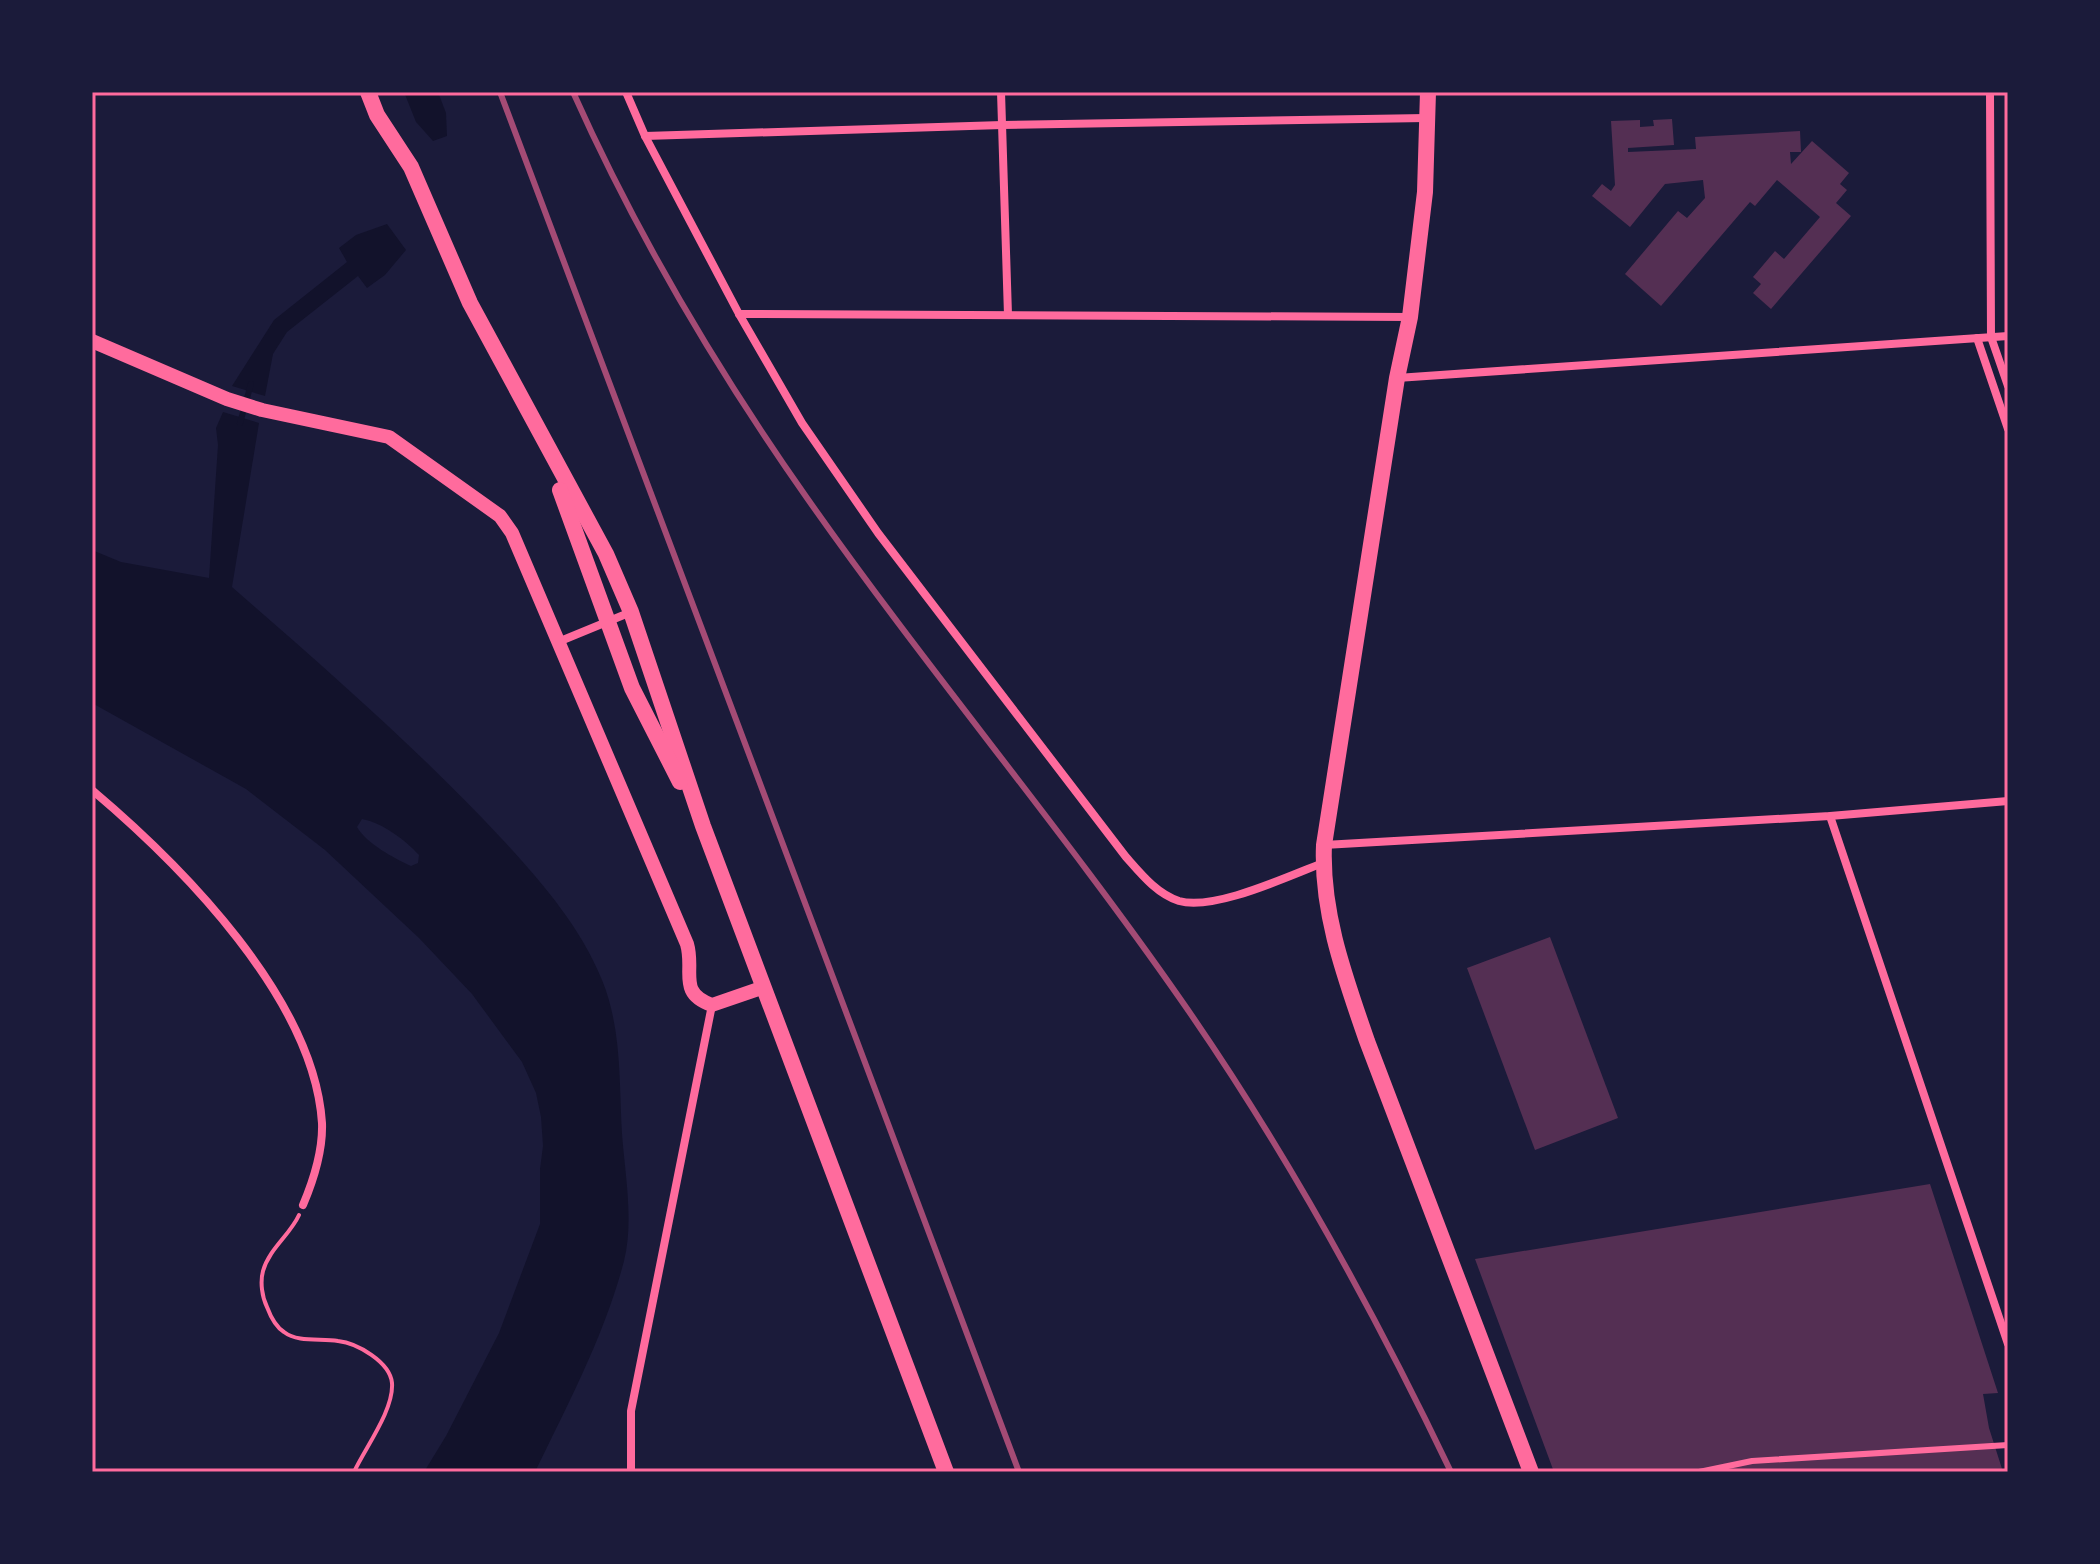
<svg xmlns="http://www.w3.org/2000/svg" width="2100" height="1564" font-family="Lato,sans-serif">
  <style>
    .water { fill: #12122b; fill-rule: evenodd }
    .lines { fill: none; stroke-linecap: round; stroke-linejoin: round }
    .stream { stroke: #12122b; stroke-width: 6 }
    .building { fill: #542f53 }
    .path { stroke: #ff6b9d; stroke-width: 4 }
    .service { stroke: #ff6b9d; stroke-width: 6 }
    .minor { stroke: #ff6b9d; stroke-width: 8 }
    .tertiary { stroke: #ff6b9d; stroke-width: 14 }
    .secondary { stroke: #ff6b9d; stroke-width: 16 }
    .rail { stroke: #a44b75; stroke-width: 6 }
    .neatline { fill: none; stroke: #ff6b9d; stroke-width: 3 }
  </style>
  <rect width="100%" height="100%" fill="#1b1b3a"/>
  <g class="water">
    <polygon points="404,92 438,92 446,113 447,136 433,141 416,122"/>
    <polygon points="387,224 406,250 385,275 367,288 358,276 287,332 273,354 265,396 232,386 274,320 347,262 339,248 356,235"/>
    <path d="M 223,412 L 259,423 L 232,587 C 324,667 417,748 501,838 C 540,880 580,926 602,980 C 622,1029 619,1082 622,1134 C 625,1174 634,1221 624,1261 C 605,1334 568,1404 535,1472 L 424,1472 L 446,1436 L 499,1333 L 540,1224 L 540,1169 L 543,1146 L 541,1117 L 536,1093 L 522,1062 L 472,994 L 419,938 L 325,850 L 246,789 L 92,703 L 92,550 L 121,562 L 209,578 L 218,445 L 216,428 ZM 362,819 C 383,823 405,840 419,855 L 418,863 L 411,866 C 394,858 367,844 357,827 Z"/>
  </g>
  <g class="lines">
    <polyline class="stream" points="240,423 251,384"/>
  </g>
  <g class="building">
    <polygon points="1672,119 1674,145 1628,148 1628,152 1696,149 1695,137 1800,131 1801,152 1790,152 1791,164 1812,141 1849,173 1840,184 1847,190 1836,203 1851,216 1771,309 1753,293 1761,284 1753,277 1775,251 1784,259 1820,217 1777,180 1755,206 1750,202 1661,306 1625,274 1678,211 1687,218 1705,198 1703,180 1665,184 1630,227 1592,196 1602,184 1611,191 1615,185 1611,121 1640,120 1640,127 1654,126 1653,120"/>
    <polygon points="1550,937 1618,1118 1535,1150 1467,968"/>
    <polygon points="1930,1184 1998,1393 1983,1394 1989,1428 2003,1472 1554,1472 1475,1259"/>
  </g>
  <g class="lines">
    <path class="path" d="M 299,1215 C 290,1235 269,1249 263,1271 C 260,1282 262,1297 267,1307 C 270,1315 276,1327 284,1332 C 298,1343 321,1338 338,1341 C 357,1343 390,1362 392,1383 C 394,1410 365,1448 354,1472"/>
    <polyline class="service" points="1699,1472 1752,1461 2008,1445"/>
    <g class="minor">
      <path d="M 626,92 L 645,136 L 739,314 L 802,423 L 878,533 L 1126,857 C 1141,874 1157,894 1179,901 C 1215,911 1288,876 1323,863"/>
      <polyline points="1001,92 1008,315"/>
      <polyline points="1990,92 1991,337 2008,386"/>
      <polyline points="645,136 1002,125 1426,118"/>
      <polyline points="739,314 1410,317"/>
      <polyline points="1977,338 2008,429"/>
      <polyline points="1397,378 2008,336"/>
      <polyline points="558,642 631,612"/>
      <path d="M 92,790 C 182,866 314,999 322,1123 C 323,1151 314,1179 303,1205"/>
      <polyline points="1830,816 2008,1344"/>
      <polyline points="1324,845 1830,816 2008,801"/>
      <polyline points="631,1472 631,1411 712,1005"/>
    </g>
    <path class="tertiary" d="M 92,341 L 227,399 L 262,410 L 389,437 L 500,516 L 512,533 L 687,944 C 695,971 677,993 712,1005 L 764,987"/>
    <g class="secondary">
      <polyline points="368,92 377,115 411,167 470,303 606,554 631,612 703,826 946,1472"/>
      <path d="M 1428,92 L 1425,192 L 1410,317 L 1397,378 L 1324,845 C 1321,913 1345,977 1367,1041 L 1531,1472"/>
      <polyline points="560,490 632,688 680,782"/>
    </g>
    <g class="rail">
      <polyline points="500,92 1019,1472"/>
      <path d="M 573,92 C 637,235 717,370 807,498 C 927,669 1062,829 1181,1000 C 1285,1149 1373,1309 1451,1472"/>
    </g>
  </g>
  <rect width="2100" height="1564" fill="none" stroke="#1b1b3a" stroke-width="188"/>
  <rect x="94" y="94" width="1912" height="1376" class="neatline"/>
</svg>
